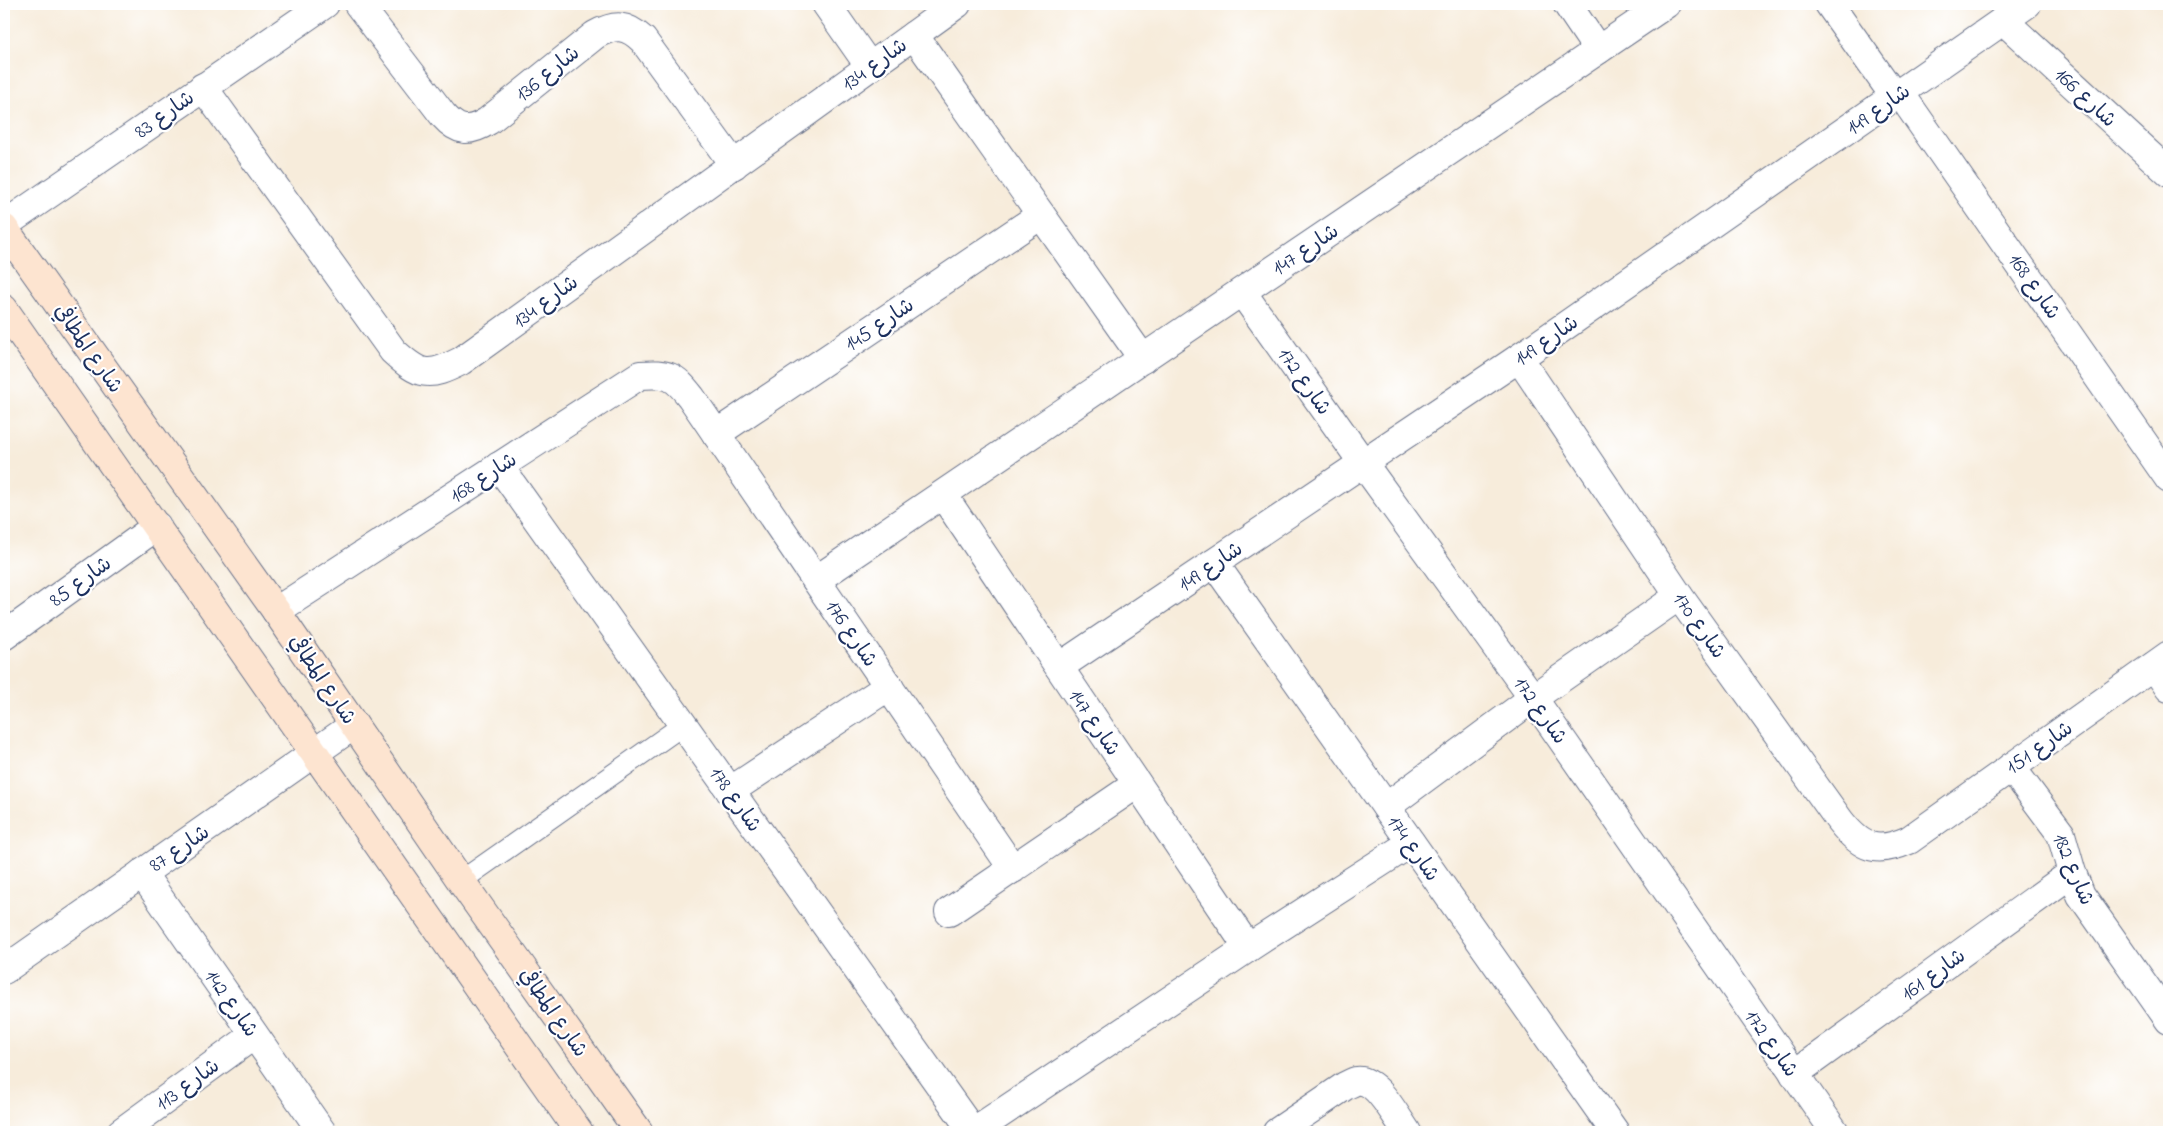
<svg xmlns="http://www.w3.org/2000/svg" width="2173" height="1136" font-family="'Indie Flower','Playpen Sans Arabic',sans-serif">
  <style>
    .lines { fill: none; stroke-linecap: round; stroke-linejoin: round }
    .lane-casing { stroke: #68718a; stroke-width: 22 }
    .street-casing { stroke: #68718a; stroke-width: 30 }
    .secondary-casing { stroke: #68718a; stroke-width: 30 }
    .lane { stroke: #fff; stroke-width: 20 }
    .street { stroke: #fff; stroke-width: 28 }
    .secondary { stroke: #fde4d0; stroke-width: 28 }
    .labels { text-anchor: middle; stroke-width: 4.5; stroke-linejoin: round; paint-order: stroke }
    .street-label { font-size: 21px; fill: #1b2f5e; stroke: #fff }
  </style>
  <rect width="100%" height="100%" fill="#fff"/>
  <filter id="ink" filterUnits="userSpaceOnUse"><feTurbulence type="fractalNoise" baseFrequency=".02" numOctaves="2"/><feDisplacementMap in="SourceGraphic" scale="10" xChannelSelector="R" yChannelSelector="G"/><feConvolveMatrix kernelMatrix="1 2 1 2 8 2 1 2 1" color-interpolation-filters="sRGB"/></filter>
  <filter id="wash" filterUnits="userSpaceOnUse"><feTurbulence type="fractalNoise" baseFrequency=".0096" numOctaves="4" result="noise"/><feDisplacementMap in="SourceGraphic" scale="20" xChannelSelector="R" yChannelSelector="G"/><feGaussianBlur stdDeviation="1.12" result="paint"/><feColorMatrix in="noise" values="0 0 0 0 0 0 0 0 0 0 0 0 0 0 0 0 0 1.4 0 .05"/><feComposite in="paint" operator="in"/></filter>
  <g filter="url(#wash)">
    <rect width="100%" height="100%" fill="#f7ecdb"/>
  </g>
  <g filter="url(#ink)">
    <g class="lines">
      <g class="lane-casing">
        <polyline id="lane" points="461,881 683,725"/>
      </g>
      <g class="street-casing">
        <g id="street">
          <path d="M 358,4 L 443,115 C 458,132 469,133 488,121 L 595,35 C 615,24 626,24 643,40 L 734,165"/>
          <polyline points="826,4 870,67"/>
          <polyline points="1567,4 1598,50"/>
          <polyline points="1829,4 1895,97"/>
          <polyline points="2003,20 2169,173"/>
          <polyline points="914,35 1143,359"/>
          <path d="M 203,87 L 393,351 C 420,376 428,378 461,361 L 957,4"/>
          <polyline points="1900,93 2169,479"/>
          <polyline points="4,225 325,4"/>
          <polyline points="1242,292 1363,463 1533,698 1835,1132"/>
          <path d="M 1519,358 L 1679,596 L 1840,821 C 1862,849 1877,854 1909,840 L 2169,655"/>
          <polyline points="716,434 1041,215"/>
          <polyline points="499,466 973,1132"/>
          <polyline points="943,495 1248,948"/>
          <polyline points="1214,563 1615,1132"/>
          <polyline points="816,580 1666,4"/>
          <path d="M 276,611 L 640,375 C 668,373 674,375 691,397 L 1013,869"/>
          <polyline points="4,636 157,526"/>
          <polyline points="2154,666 2169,688"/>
          <polyline points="1059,667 1519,358 2027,4"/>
          <polyline points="2011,767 2061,834 2072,873 2081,895 2169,1020"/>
          <polyline points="730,791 889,686"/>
          <polyline points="1386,807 1533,698 1679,596"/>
          <polyline points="142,873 322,1132"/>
          <polyline points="949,912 1137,784"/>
          <polyline points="4,970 354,725"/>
          <polyline points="1794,1074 2072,873"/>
          <polyline points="121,1132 254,1035"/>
          <polyline points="973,1132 1248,948 1411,843"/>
          <path d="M 1277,1132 L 1345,1086 C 1349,1084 1353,1082 1356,1081 C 1376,1077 1397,1118 1407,1132"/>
        </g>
      </g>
      <g class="secondary-casing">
        <g id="secondary">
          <polyline points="4,228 276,611 461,881 639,1132"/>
          <polyline points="4,309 579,1132"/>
        </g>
      </g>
      <use href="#lane" class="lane"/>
      <use href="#street" class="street"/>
      <use href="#secondary" class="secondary"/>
    </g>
  </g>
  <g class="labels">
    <g class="street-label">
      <text transform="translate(874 64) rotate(-36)" y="7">شارع 134</text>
      <text transform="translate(547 73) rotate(-39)" y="7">شارع 136</text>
      <text transform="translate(2086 97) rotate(43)" y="7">شارع 166</text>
      <text transform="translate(1878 109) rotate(-35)" y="7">شارع 149</text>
      <text transform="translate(164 114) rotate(-35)" y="7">شارع 83</text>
      <text transform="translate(1305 249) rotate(-34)" y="7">شارع 147</text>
      <text transform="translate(2035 286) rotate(55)" y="7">شارع 168</text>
      <text transform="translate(545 301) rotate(-36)" y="7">شارع 134</text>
      <text transform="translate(879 324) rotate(-34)" y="7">شارع 145</text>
      <text transform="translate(1546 340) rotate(-35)" y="7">شارع 149</text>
      <text transform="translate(89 348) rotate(55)" y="7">شارع المطافي</text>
      <text transform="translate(1305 381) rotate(55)" y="7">شارع 172</text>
      <text transform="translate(483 477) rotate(-33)" y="7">شارع 168</text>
      <text transform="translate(1210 566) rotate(-34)" y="7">شارع 149</text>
      <text transform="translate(80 581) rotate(-36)" y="7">شارع 85</text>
      <text transform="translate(1700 625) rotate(55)" y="7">شارع 170</text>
      <text transform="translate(852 633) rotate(56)" y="7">شارع 176</text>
      <text transform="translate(323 679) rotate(56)" y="7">شارع المطافي</text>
      <text transform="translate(1541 710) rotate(55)" y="7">شارع 172</text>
      <text transform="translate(1095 722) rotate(56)" y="7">شارع 147</text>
      <text transform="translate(2039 747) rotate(-35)" y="7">شارع 151</text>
      <text transform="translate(736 799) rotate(55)" y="7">شارع 178</text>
      <text transform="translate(179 848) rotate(-34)" y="7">شارع 87</text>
      <text transform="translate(1414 848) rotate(55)" y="7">شارع 174</text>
      <text transform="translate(2074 869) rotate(67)" y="7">شارع 182</text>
      <text transform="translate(1933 974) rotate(-36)" y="7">شارع 161</text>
      <text transform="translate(232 1003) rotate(55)" y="7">شارع 142</text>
      <text transform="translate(554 1012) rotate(55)" y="7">شارع المطافي</text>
      <text transform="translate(1772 1043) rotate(55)" y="7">شارع 172</text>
      <text transform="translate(187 1084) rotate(-36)" y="7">شارع 113</text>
    </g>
  </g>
  <rect width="2173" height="1136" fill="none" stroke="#fff" stroke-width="20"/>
</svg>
